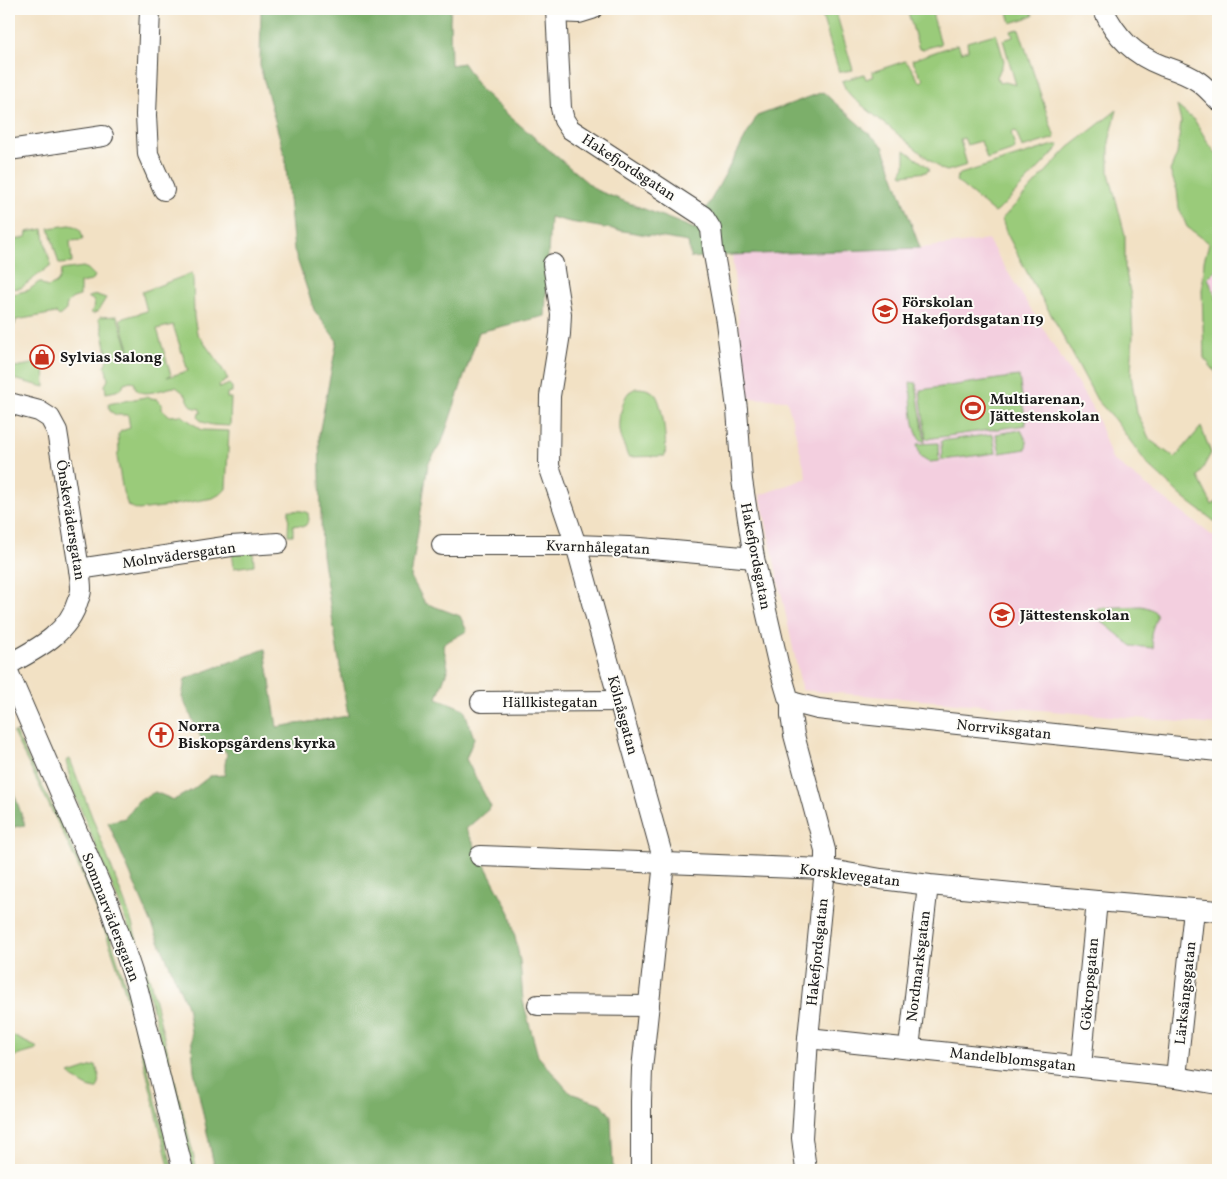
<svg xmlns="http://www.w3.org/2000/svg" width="1227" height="1179" font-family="Vollkorn,serif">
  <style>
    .built { fill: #f3cfdf }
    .green { fill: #9acb7a; stroke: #5b744b; fill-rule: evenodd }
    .forest { fill: #7baf6a; stroke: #4c6643 }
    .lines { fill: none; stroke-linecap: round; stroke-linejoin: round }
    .minor-casing { stroke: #3c3a35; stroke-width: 22 }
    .minor { stroke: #fff; stroke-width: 20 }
    .labels { text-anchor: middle; stroke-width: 4; stroke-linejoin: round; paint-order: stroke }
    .street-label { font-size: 15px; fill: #1c1c1c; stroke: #fdfcf7 }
    .poi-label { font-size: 15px; font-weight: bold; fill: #1c1c1c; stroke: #fdfcf7; text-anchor: start }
  </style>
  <rect width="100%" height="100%" fill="#fdfcf7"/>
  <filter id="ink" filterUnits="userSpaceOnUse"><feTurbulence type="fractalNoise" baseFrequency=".02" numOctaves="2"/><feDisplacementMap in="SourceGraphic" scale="10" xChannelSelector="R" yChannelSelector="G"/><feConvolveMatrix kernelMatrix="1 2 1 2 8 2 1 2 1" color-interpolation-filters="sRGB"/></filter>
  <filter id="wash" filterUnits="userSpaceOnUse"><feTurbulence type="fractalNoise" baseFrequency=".0096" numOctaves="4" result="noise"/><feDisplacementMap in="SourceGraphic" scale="20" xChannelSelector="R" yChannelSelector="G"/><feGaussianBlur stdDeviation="1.12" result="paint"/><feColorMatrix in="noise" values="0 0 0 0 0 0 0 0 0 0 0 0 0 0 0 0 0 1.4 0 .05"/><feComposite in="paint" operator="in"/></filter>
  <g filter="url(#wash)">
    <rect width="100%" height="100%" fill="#f2e1c4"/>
    <g class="built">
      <polygon points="988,240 1095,412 1112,459 1218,540 1218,725 802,690 760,495 807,478 787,400 746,398 732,255 920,248"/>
      <polygon points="1218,268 1218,302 1208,278"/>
    </g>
    <g class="green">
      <polygon points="820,9 835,9 853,70 839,72"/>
      <polygon points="907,9 931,9 941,44 923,49 919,49"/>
      <polygon points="1007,9 1031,9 1033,16 1011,23"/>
      <path d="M 1019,29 L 1055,138 L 1022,148 L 1016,131 L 1011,132 L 1015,148 L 1014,150 L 987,159 L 981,141 L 967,145 L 964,138 L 960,139 L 960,140 L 967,165 L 947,171 L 941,169 L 853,98 L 846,90 L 842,81 L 864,74 L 866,79 L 874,76 L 872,72 L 905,61 C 912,66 914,76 921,82 L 924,79 L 920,75 L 912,60 L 958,44 L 961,52 L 968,50 L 967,42 L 995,34 L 997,36 L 1004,61 L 997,77 L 999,83 L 1005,82 L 1016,85 L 1003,40 L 1013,37 L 1011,31 Z"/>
      <polygon points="1177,106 1195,121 1209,144 1218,156 1218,268 1208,278 1218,302 1218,375 1204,358 1202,290 1204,261 1209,243 1187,227 1179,208 1177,190 1170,171 1177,154 1181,122"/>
      <polygon points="1117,110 1109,142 1109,173 1125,235 1125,267 1131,297 1133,336 1131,375 1137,413 1150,440 1175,458 1201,427 1211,453 1198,477 1212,505 1218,501 1218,524 1185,499 1148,465 1114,419 1097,400 1057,325 1031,280 1006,232 1002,219 1068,148"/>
      <polygon points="1054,145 1059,145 1058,148 999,210 995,213 956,181 957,177 960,174"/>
      <polygon points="905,150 928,167 929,168 928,171 926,172 903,175 901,174 905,166"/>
      <path d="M 70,225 C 79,226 82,231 83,240 L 70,241 L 72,263 L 59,264 L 49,228 Z"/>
      <polygon points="43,229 47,251 51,265 21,288 9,289 9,236 15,240 26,237 27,232"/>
      <path d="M 83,267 L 88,269 L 95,276 L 92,281 L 80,283 L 80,296 C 71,298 66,301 66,310 L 59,316 L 56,313 L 16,320 L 15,325 L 9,324 L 9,295 L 29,290 L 39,282 L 47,287 C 58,284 60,281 61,270 Z"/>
      <path d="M 192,273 L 193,276 L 194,317 L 197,333 L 220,365 L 228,379 L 219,385 L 220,388 L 229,384 L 232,387 L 232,392 L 227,393 L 227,398 L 231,398 L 230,426 C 218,425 207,427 198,418 L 199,413 L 201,413 L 200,409 C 190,408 190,403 186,396 C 183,392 180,390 176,387 C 167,387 144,398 137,390 C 135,388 135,385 134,382 L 131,381 L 124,383 L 122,388 L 116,391 L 106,393 L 105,385 L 108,380 L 106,369 L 104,367 L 108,358 L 101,324 L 98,319 L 100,317 L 117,316 L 132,359 L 120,319 L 147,311 L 142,292 ZM 173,325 L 188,371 L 167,377 L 171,375 L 157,329 Z"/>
      <polygon points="97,295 106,298 98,311 93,314 90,312 93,310 94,301 88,297"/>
      <polygon points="44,362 45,387 9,378 9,368"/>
      <polygon points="1019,376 1026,425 926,439 920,390"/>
      <path d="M 910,382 L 916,383 L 925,442 C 921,440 920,440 918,436 C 912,425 911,396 910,382 Z"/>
      <path d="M 636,388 C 643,388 650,389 655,394 C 663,403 667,444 665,456 L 628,457 C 625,448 621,439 620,430 C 619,420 622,399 629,392 C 631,391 634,389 636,388 Z"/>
      <polygon points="145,397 157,399 162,404 162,409 170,416 181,415 202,430 229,431 226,489 222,493 213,498 163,507 138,510 128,506 123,492 117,457 119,451 118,435 121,431 130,428 128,415 116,415 110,411 108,404"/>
      <polygon points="1021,430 1027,442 1026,449 1000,453 996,434"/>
      <polygon points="993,434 996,453 942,460 941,441"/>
      <polygon points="938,443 939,461 930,462 920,456 917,444"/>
      <polygon points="289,510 302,511 308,513 309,520 305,526 293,525 293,535 288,535"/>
      <polygon points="253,548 254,565 234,568 232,550"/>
      <path d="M 1141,606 C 1167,611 1152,621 1151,636 C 1151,640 1153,644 1154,648 L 1132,646 L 1096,617 L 1095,611 L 1098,608 Z"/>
      <path d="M 15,732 L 71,844 L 109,933 L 135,1016 L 173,1170 L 170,1170 C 149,1086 132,1000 100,918 C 76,855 43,794 13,733 Z"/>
      <polygon points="70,759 129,914 150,981 197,1170 193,1170 150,998 135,944 118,900 72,788 66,761"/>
      <polygon points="9,1034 38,1048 37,1050 16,1056 13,1056 9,1050"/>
      <path d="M 96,1065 C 98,1074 103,1082 96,1089 C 86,1088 76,1080 69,1074 Z"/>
    </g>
    <g class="forest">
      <polygon points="261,9 451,9 450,20 451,65 463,63 481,90 507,114 596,190 695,229 757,116 823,92 883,146 920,248 732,255 691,258 688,242 570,222 550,217 545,316 479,332 442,442 428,464 411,577 425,603 460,616 467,631 443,644 448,668 437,698 464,709 474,738 466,759 491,807 466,829 510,913 520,961 523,1001 538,1056 570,1093 602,1104 611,1116 613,1170 215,1170 194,1071 191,1032 187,1006 108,822 125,818 138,801 155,792 174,800 192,790 210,776 225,775 225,764 227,754 222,747 206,749 182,697 185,679 265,649 277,727 348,716 322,555 319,434 337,341 314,310 294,250 285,157 260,66"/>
      <polygon points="9,779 25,825 9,828"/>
    </g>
  </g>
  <g filter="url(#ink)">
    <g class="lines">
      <g class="minor-casing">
        <g id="minor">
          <polyline points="150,9 146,115 148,154 164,190"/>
          <polyline points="556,9 561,108 564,120 570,129 703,216 711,229 713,249 726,322 737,409 742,480 754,558 778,663 788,697 791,702 791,715 794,735 825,850 825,869 808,1038 802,1138 806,1170"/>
          <path d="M 1103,9 C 1116,37 1134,55 1163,66 C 1175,70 1188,74 1199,82 C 1206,87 1212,94 1218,100"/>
          <polyline points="556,12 579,13 592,9"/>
          <polyline points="9,150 103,136"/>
          <polyline points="553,264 561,314 560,334 550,396 549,466 576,545 664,862 642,1069 641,1101 641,1170"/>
          <path d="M 9,403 L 39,411 L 50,418 L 57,431 L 79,569 C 80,576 81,582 81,589 C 81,592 80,596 78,600 C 69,633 37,649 9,664"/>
          <polyline points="442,545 576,545 629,547 754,558"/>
          <polyline points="79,569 231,546 278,543"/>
          <polyline points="9,674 110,907 125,951 138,990 183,1170"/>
          <polyline points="481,702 619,701"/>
          <polyline points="791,702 818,709 852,713 1218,751"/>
          <polyline points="480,856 825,869 881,879 930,885 1097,901 1218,911"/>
          <polyline points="538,1005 649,1006"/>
          <polyline points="808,1038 1176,1077 1218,1084"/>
          <polyline points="909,1048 928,885"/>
          <polyline points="1081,1066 1097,901"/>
          <polyline points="1176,1077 1194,910"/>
        </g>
      </g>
      <use href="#minor" class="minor"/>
    </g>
  </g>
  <defs>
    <g id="school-ring" transform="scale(1.25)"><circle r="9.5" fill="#fdfcf7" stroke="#c8321e" stroke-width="1.5"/><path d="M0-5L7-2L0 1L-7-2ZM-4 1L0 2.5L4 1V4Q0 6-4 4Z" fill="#c8321e"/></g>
    <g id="shop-ring" transform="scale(1.25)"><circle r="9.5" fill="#fdfcf7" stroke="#c8321e" stroke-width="1.5"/><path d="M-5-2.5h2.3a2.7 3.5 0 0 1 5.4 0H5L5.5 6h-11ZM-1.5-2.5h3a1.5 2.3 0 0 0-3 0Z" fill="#c8321e"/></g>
    <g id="stadium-ring" transform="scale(1.25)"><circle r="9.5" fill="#fdfcf7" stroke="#c8321e" stroke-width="1.5"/><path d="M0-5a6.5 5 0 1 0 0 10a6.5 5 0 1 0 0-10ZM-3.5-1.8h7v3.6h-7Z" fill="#c8321e"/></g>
    <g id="church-ring" transform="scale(1.25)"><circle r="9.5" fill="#fdfcf7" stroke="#c8321e" stroke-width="1.5"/><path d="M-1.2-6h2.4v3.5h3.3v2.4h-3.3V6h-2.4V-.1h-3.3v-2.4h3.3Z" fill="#c8321e"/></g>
  </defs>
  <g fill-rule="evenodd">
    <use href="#school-ring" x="885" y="311"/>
    <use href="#shop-ring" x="42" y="357"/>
    <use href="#stadium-ring" x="973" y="408"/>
    <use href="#school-ring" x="1002" y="615"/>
    <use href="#church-ring" x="161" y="735"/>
  </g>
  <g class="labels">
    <g class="street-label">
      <text transform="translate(629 167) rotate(33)" y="5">Hakefjordsgatan</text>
      <text transform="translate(71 520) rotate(81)" y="5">Önskevädersgatan</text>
      <text transform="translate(598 547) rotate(2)" y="5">Kvarnhålegatan</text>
      <text transform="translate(179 555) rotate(-8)" y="5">Molnvädersgatan</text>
      <text transform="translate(756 556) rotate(79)" y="5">Hakefjordsgatan</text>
      <text x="550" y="707">Hällkistegatan</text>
      <text transform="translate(623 715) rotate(75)" y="5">Kölnåsgatan</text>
      <text transform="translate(1004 729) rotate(6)" y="5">Norrviksgatan</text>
      <text transform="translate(850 875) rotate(7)" y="5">Korsklevegatan</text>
      <text transform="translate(111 917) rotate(69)" y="5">Sommarvädersgatan</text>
      <text transform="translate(817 952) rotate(-84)" y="5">Hakefjordsgatan</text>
      <text transform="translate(918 966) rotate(-83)" y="5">Nordmarksgatan</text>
      <text transform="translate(1089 984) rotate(-85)" y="5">Gökropsgatan</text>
      <text transform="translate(1185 993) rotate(-84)" y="5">Lärksångsgatan</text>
      <text transform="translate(1013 1059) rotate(6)" y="5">Mandelblomsgatan</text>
    </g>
    <g class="poi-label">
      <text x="902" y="307">Förskolan<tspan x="902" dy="17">Hakefjordsgatan 119</tspan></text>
      <text x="60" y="362">Sylvias Salong</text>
      <text x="990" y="404">Multiarenan,<tspan x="990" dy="17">Jättestenskolan</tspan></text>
      <text x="1020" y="620">Jättestenskolan</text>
      <text x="178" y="731">Norra<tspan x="178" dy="17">Biskopsgårdens kyrka</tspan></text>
    </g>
  </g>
  <rect width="1227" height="1179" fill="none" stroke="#fdfcf7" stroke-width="30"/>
</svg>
